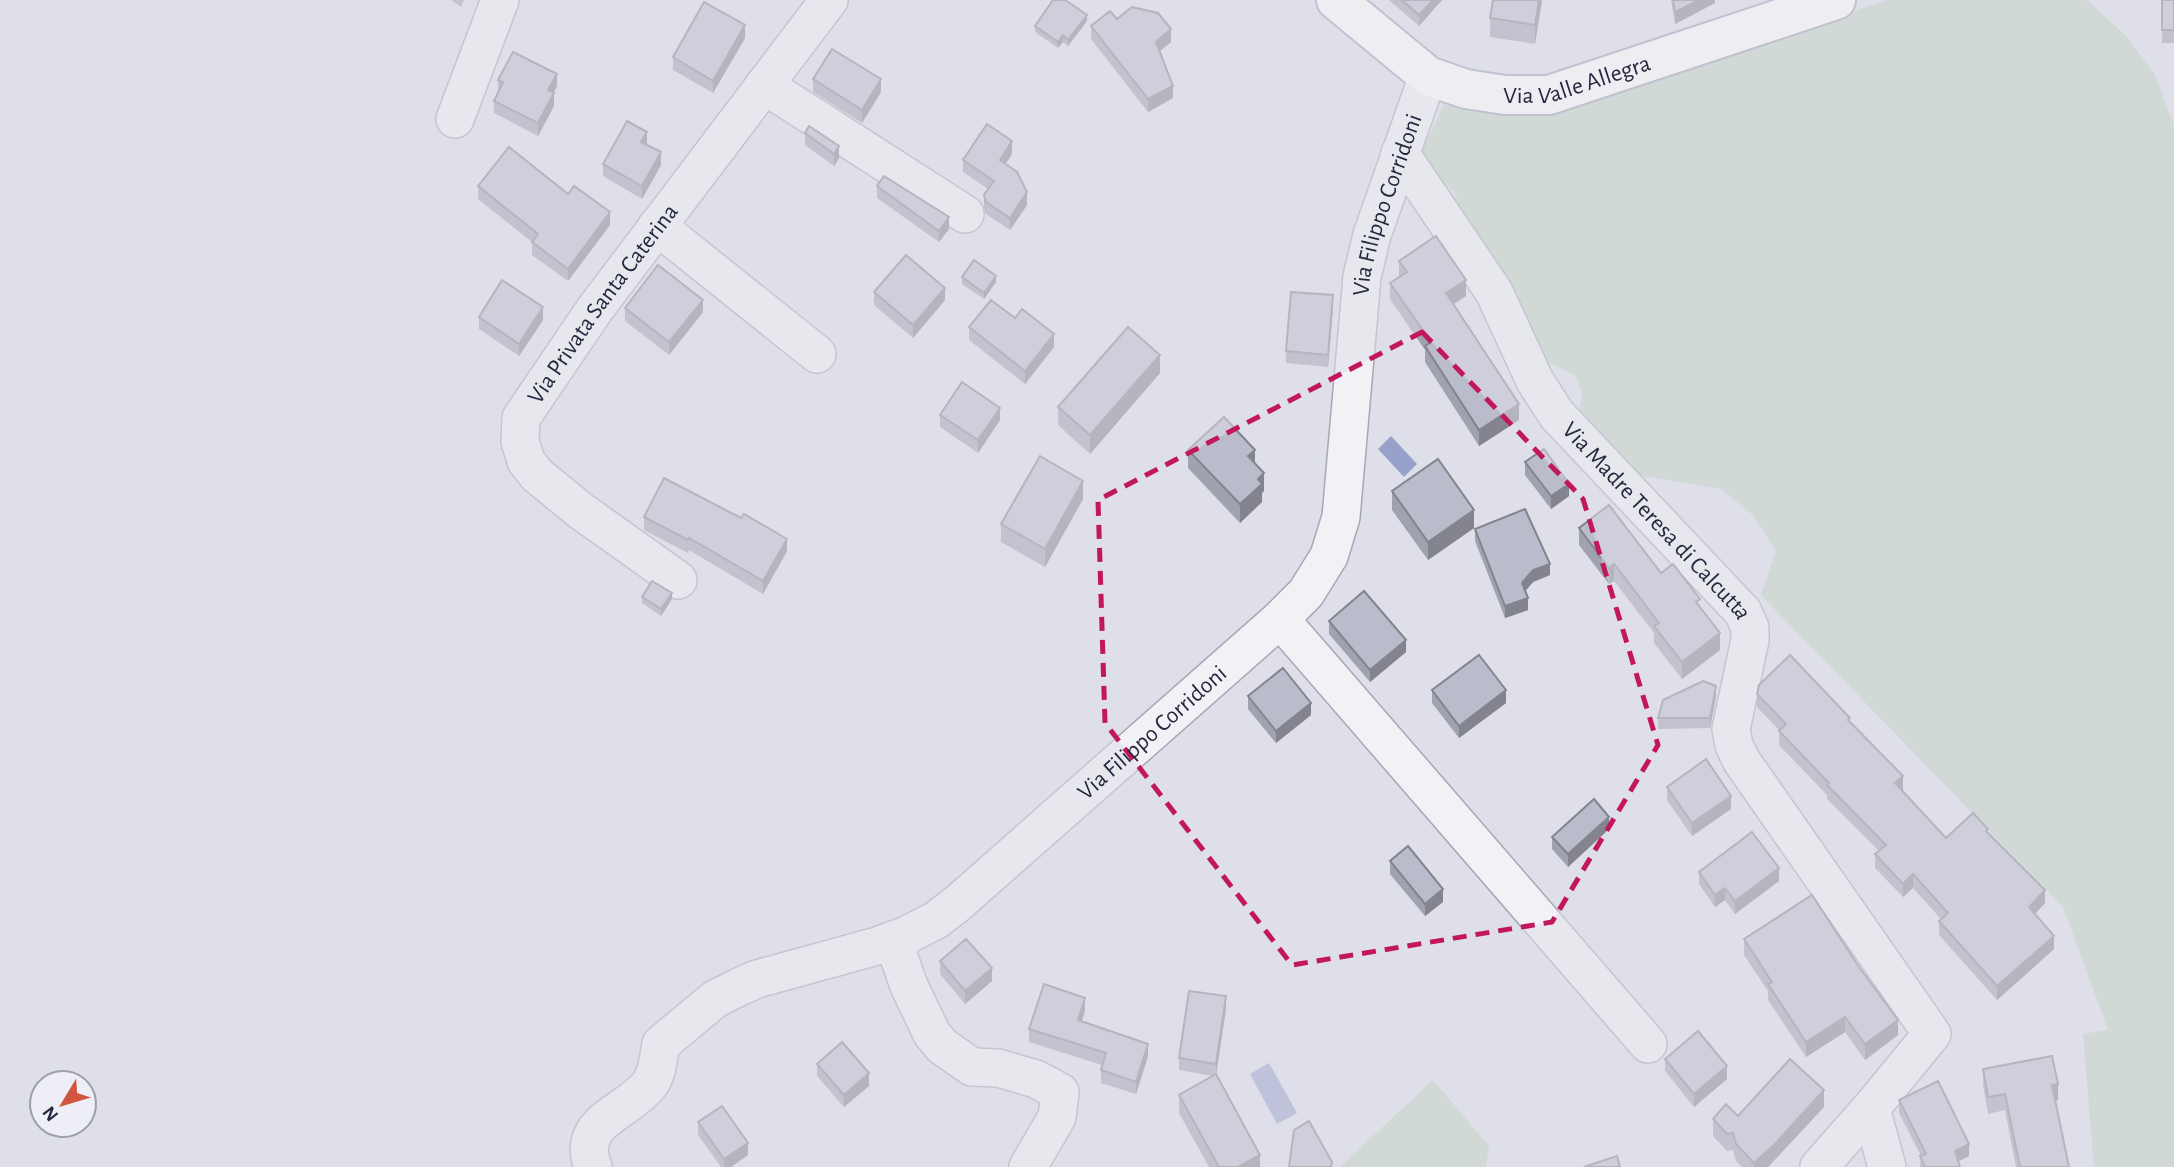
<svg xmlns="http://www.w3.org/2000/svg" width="2174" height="1167" font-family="'Alegreya Sans',sans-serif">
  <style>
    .green { fill: #bfd2c0 }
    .water { fill: #98a1ca }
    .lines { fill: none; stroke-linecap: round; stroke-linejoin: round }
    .minor-casing { stroke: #a7a8b6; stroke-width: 40 }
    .major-casing { stroke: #9d9fb4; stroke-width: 42 }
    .minor { stroke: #f1f1f6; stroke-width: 37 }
    .major { stroke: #fff; stroke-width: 38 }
    .wall { fill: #a1a2af }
    .shaded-wall { fill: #83848e }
    .building { fill: #bbbccb; stroke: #83848e; stroke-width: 2 }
    .marked { fill: none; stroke: #c2185b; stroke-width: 5; stroke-dasharray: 14 9; stroke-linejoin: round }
    .labels { text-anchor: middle; stroke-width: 5; stroke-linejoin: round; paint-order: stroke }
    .street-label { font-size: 24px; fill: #272840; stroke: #eeeff6 }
  </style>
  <rect width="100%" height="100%" fill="#dedfe8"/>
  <g class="green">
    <polygon points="1887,0 2087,0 2128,38 2154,73 2174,125 2174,1167 2094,1167 2083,1034 2108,1030 2063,907 1761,595 1776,551 1753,515 1721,489 1632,474 1579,416 1582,393 1576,376 1540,358 1450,200 1457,195 1449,186 1443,190 1421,153 1444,104 1507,116 1540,113 1606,96"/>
    <polygon points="1433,1080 1489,1146 1486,1167 1340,1167"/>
  </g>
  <g class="water">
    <polygon points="1391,436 1417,464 1404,477 1378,449"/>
    <polygon points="1269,1063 1297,1113 1277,1124 1250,1074"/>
  </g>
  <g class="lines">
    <g class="minor-casing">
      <g id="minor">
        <polyline points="764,85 965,214"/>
        <polyline points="455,119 500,0"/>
        <path id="s1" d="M 1400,153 L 1494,292 L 1535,381 L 1557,415 L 1743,612 L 1750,628 L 1750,640 L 1731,729 L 1734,745 L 1741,760 L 1932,1034 L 1871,1108 L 1819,1167"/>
        <polyline points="657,226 817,354"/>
        <path id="s2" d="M 678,580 L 581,511 L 537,475 L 526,461 L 520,441 L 521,418 L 595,309 L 829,0"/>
        <polyline points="1280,619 1648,1044"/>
        <polyline points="893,940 909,986 932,1034 942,1046 972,1067 998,1068 1036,1079 1060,1092 1057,1117 1028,1167"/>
        <polyline points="1871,1108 1887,1167"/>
        <path id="s3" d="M 593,1167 C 575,1121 627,1113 649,1085 C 658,1074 658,1058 661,1044 L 715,999 L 739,987 L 757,979 L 877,946 L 907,935 L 936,920 L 957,904 L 1280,619 L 1306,593 L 1329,556 L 1341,517 L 1362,277 L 1372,235 L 1428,76"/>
      </g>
    </g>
    <g class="major-casing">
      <g id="major">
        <path id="s4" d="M 1336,0 L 1428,76 L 1466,89 L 1505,95 L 1549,95 L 1836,0"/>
      </g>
    </g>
    <use href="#minor" class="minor"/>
    <use href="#major" class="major"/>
  </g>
  <g class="wall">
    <polygon points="451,0 464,0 461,7"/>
    <polygon points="1389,0 1442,0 1419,26"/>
    <polygon points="1493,0 1542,0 1535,44 1490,37 1490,18"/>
    <polygon points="1671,0 1715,0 1715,3 1675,24"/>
    <rect x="2162" y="0" width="12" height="43"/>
    <polygon points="1117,19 1171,42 1160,51 1173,98 1148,112 1091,39 1091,26"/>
    <polygon points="1087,21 1068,46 1063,42 1058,48 1035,32 1035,26"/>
    <polygon points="745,38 713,93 673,70 673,57"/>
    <polygon points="813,79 881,92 862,123 813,92"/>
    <polygon points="498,80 557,86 553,93 554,106 538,136 494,113 494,101 498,92"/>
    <polygon points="809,126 839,158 834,166 805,145 805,133"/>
    <polygon points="647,145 661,165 642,199 603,176 603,164"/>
    <polygon points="1012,154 1005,164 1027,205 1010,230 986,214 984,208 984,195 988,189 963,172 963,160"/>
    <polygon points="478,186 568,194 610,225 568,281 532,255 532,242 478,199"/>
    <polygon points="877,186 949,229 939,242 877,198"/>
    <polygon points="1399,261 1466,296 1454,304 1519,420 1479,446 1425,362 1425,350 1390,299 1390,283 1399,277"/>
    <polygon points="962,277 996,282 984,299 962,284"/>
    <polygon points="874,292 945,300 913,338 874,305"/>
    <polygon points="625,308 703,312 669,355 625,321"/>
    <polygon points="1333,308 1328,367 1286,363 1286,351"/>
    <polygon points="479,317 543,320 519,356 479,329"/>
    <polygon points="1015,318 1054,347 1025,384 969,340 969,327"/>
    <polygon points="1160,373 1090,454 1058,425 1058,407"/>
    <polygon points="940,415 1000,420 978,453 940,427"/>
    <polygon points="1188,450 1255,463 1264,491 1262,493 1262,502 1240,523 1188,468"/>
    <polygon points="1525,462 1569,496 1551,509 1525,475"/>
    <polygon points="1392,491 1474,528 1428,560 1392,510"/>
    <polygon points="1083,499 1045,567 1001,542 1001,524"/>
    <polygon points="644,517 787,551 763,594 689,550 688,553 644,530"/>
    <polygon points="1579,528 1661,573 1700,608 1720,650 1682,679 1654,643 1654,633 1614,581 1609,584 1579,545"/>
    <polygon points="1475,529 1550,575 1533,582 1525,591 1528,610 1505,618 1475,541"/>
    <polygon points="642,597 672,599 661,616 642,603"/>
    <polygon points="1329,621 1406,652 1370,682 1329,634"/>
    <polygon points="1432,690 1506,703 1459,738 1432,703"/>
    <polygon points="1757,694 1850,722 1903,790 1902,791 1946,838 1988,833 2045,903 2035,914 2054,949 1997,1000 1939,935 1939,921 1941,919 1913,888 1903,897 1875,868 1875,854 1879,851 1827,799 1827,795 1779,745 1779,730 1757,707"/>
    <polygon points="1248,696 1311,715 1276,743 1248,709"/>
    <polygon points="1716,697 1710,728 1658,729 1658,718"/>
    <polygon points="1667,787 1731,809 1692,836 1667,800"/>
    <polygon points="1609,829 1568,867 1552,849 1552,837"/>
    <polygon points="1390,861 1443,902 1425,916 1390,874"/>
    <polygon points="1699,872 1779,881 1735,914 1725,900 1715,907 1699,884"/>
    <polygon points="1744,939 1898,1035 1865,1060 1845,1032 1806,1057 1768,1000 1768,991 1744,955"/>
    <polygon points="940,961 992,981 965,1004 940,974"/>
    <polygon points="1226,1009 1216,1074 1260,1167 1209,1167 1179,1113 1179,1095 1213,1076 1179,1070 1179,1058"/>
    <polygon points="1085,1010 1082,1021 1148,1056 1136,1094 1101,1083 1101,1070 1102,1065 1029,1042 1029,1029"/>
    <polygon points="1665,1059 1727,1079 1694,1107 1665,1071"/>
    <polygon points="817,1064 869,1086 844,1107 817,1076"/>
    <polygon points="1983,1069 2058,1100 2055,1100 2069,1167 2016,1167 2005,1110 1988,1114 1983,1085"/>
    <polygon points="1899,1100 1969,1156 1959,1161 1960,1167 1920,1167 1921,1156 1899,1113"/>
    <polygon points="1824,1107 1768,1167 1742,1167 1736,1161 1733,1150 1727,1151 1713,1136 1713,1119"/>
    <polygon points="698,1122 748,1155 731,1167 721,1167 698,1135"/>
  </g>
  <g class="shaded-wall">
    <polygon points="1433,0 1442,0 1419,26 1419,15"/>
    <polygon points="1539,0 1542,0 1535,44 1535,25"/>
    <polygon points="1699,0 1715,0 1715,3 1675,24 1675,12"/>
    <polygon points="1087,15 1087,21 1068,46 1068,40"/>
    <polygon points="745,25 745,38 713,93 713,81"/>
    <polygon points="1171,29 1171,42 1156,54 1156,42"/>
    <polygon points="1063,35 1063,42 1058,48 1058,42"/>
    <polygon points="557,74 557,86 548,103 548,90"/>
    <polygon points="881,79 881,92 862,123 862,110"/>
    <polygon points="1173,86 1173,98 1148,112 1148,99"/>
    <polygon points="554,93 554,106 538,136 538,123"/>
    <polygon points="647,132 647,145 641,142"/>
    <polygon points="1012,141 1012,154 1000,173 1000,160"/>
    <polygon points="839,146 839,158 834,166 834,154"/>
    <polygon points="661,152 661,165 642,199 642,186"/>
    <polygon points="1027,192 1027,205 1010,230 1010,218"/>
    <polygon points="610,212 610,225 568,281 568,269"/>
    <polygon points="949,217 949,229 939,242 939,231"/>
    <polygon points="996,276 996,282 984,299 984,293"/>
    <polygon points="1466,280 1466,296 1446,309 1446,293"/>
    <polygon points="945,288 945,300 913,338 913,325"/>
    <polygon points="1333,295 1333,308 1328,367 1328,355"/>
    <polygon points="703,300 703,312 669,355 669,342"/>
    <polygon points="543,307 543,320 519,356 519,344"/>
    <polygon points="1054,334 1054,347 1025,384 1025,371"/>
    <polygon points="1160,355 1160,373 1090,454 1090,435"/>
    <polygon points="1519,404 1519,420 1479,446 1479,430"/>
    <polygon points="1000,408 1000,420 978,453 978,440"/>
    <polygon points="1255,450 1255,468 1248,456"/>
    <polygon points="1264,473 1264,491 1262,493 1262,502 1240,523 1240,504 1258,479"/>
    <polygon points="1083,481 1083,499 1045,567 1045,549"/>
    <polygon points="1569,484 1569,496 1551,509 1551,496"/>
    <polygon points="1474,510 1474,528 1428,560 1428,542"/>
    <polygon points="787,539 787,551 763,594 763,581"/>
    <polygon points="1550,564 1550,575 1533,582 1522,595 1522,583 1533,570"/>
    <polygon points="1614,564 1614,581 1609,584 1609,568"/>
    <polygon points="672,593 672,599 661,616 661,609"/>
    <polygon points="1528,598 1528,610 1505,618 1505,606"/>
    <polygon points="1720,633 1720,650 1682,679 1682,662"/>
    <polygon points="1406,640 1406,652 1370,682 1370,670"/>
    <polygon points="1716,686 1716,697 1710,728 1710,718"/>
    <polygon points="1506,690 1506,703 1459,738 1459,726"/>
    <polygon points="1311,703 1311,715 1276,743 1276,731"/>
    <polygon points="1903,776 1903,790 1895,797 1895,783"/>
    <polygon points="1731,796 1731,809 1692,836 1692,823"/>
    <polygon points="1609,817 1609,829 1568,867 1568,854"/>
    <polygon points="1779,868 1779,881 1735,914 1735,901"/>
    <polygon points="1913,874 1913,888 1903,897 1903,884"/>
    <polygon points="1725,888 1725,900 1715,907 1715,895"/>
    <polygon points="1443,889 1443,902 1425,916 1425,904"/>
    <polygon points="2045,890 2045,903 2029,920 2029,907"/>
    <polygon points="2054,936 2054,949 1997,1000 1997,986"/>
    <polygon points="992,968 992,981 965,1004 965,991"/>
    <polygon points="1226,996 1226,1009 1216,1076 1216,1064"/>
    <polygon points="1085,998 1085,1010 1078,1033 1078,1020"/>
    <polygon points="1845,1017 1845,1032 1806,1057 1806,1042"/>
    <polygon points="1898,1020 1898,1035 1865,1060 1865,1044"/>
    <polygon points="1148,1044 1148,1056 1136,1094 1136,1082"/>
    <polygon points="1727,1066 1727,1079 1694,1107 1694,1094"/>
    <polygon points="869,1073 869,1086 844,1107 844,1095"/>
    <polygon points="2058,1084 2058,1100 2052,1101 2052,1085"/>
    <polygon points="1824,1090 1824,1107 1768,1167 1754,1167 1754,1163"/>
    <polygon points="748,1143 748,1155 731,1167 724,1167 724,1159"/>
    <polygon points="1969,1144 1969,1156 1955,1163 1955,1151"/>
    <polygon points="1260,1155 1260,1167 1238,1167"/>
  </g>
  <g class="building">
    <polygon points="1053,0 1065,0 1087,15 1068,40 1063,35 1058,42 1035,26"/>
    <polygon points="1402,0 1433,0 1419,15"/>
    <polygon points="1493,0 1539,0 1535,25 1490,18"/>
    <polygon points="1673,0 1699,0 1675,12"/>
    <rect x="2162" y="0" width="12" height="30"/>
    <polygon points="704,2 745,25 713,81 673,57"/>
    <polygon points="1132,7 1158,13 1171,29 1156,42 1173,86 1148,99 1091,26 1110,11 1117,19"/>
    <polygon points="832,49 881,79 862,110 813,79"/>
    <polygon points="513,52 557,74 548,90 554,93 538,123 494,101 503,82 498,80"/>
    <polygon points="627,121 647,132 641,142 661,152 642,186 603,164"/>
    <polygon points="987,124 1012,141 1000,160 1017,172 1027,192 1010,218 986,202 984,195 994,181 963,160"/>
    <polygon points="809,126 839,146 834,154 805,133"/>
    <polygon points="509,147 568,194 574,186 610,212 568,269 532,242 538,234 478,186"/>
    <polygon points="884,176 949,217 939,231 877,186"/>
    <polygon points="1436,236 1466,280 1446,293 1519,404 1479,430 1425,346 1431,342 1390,283 1407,272 1399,261"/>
    <polygon points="906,255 945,288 913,325 874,292"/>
    <polygon points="974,260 996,276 984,293 962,277"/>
    <polygon points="658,265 703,300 669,342 625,308"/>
    <polygon points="502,280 543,307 519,344 479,317"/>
    <polygon points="1291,292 1333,295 1328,355 1286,351"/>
    <polygon points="991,300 1015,318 1022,309 1054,334 1025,371 969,327"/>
    <polygon points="1128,327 1160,355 1090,435 1058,407"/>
    <polygon points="962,382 1000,408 978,440 940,415"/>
    <polygon points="1224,417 1255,450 1248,456 1264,473 1258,479 1262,484 1240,504 1188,450"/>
    <polygon points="1544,449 1569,484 1551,496 1525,462"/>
    <polygon points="1040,456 1083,481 1045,549 1001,524"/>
    <polygon points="1438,459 1474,510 1428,542 1392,491"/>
    <polygon points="664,478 741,518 744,514 787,539 763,581 689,538 688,540 644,517"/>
    <polygon points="1609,505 1661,573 1673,564 1700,599 1696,602 1720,633 1682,662 1654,626 1659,623 1614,564 1609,568 1579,528"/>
    <polygon points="1525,509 1550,564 1533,570 1522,583 1528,598 1505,606 1475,529"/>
    <polygon points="652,581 672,593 661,609 642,597"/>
    <polygon points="1364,591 1406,640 1370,670 1329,621"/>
    <polygon points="1479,655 1506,690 1459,726 1432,690"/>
    <polygon points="1790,655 1850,718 1848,720 1903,776 1895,783 1946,838 1973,813 1988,829 1986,831 2045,890 2029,907 2054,936 1997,986 1939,921 1948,913 1913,874 1903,884 1875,854 1886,845 1827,785 1829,783 1779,731 1786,724 1757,694 1759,685"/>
    <polygon points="1283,668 1311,703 1276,731 1248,696"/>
    <polygon points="1703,681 1716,686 1710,718 1658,718 1663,700"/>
    <polygon points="1706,759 1731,796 1692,823 1667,787"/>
    <polygon points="1594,799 1609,817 1568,854 1552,837"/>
    <polygon points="1752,832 1779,868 1735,901 1725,888 1715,895 1699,872"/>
    <polygon points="1408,846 1443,889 1425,904 1390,861"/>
    <polygon points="1812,895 1859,967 1898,1020 1865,1044 1845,1017 1806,1042 1768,984 1772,982 1744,939"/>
    <polygon points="966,939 992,968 965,991 940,961"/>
    <polygon points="1044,984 1085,998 1078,1020 1148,1044 1136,1082 1101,1070 1106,1053 1029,1029"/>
    <polygon points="1189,991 1226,996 1216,1064 1179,1058"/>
    <polygon points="1698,1031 1727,1066 1694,1094 1665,1059"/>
    <polygon points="842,1042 869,1073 844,1095 817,1064"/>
    <polygon points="2052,1056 2058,1084 2052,1085 2069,1167 2020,1167 2005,1094 1988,1097 1983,1069"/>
    <polygon points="1790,1059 1824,1090 1774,1145 1754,1163 1736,1144 1733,1133 1727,1134 1713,1119 1726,1104 1738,1116"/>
    <polygon points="1216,1074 1260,1155 1238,1167 1219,1167 1179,1095"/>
    <polygon points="1938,1081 1969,1144 1955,1151 1960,1167 1925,1167 1920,1156 1926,1154 1899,1100"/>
    <polygon points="722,1106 748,1143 724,1159 698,1122"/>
    <polygon points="1309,1121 1332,1162 1331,1167 1289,1167 1294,1130"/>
    <polygon points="1617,1156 1620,1167 1584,1167"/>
  </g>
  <path d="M0 0H2174V1167H0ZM 1422,332 L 1583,499 L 1658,745 L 1552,922 L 1292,965 L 1105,723 L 1098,500 Z" fill="#dedfe8" fill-opacity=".55" fill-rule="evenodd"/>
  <path class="marked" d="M 1422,332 L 1583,499 L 1658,745 L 1552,922 L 1292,965 L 1105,723 L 1098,500 Z"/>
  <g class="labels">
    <g class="street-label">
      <text dy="8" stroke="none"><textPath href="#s4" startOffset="273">Via Valle Allegra</textPath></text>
      <text dy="8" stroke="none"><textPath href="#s3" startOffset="1353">Via Filippo Corridoni</textPath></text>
      <text dy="8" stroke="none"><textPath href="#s2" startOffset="378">Via Privata Santa Caterina</textPath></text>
      <text dy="8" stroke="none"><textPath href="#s1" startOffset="452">Via Madre Teresa di Calcutta</textPath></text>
      <text dy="8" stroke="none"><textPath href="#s3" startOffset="744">Via Filippo Corridoni</textPath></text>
    </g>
  </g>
  <g transform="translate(63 1104) rotate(232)"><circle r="33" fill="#eeeff6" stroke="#9e9fad" stroke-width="2"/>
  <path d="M0-5L12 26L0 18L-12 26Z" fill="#d2563f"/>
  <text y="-10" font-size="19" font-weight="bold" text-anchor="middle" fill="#272840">N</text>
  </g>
</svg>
